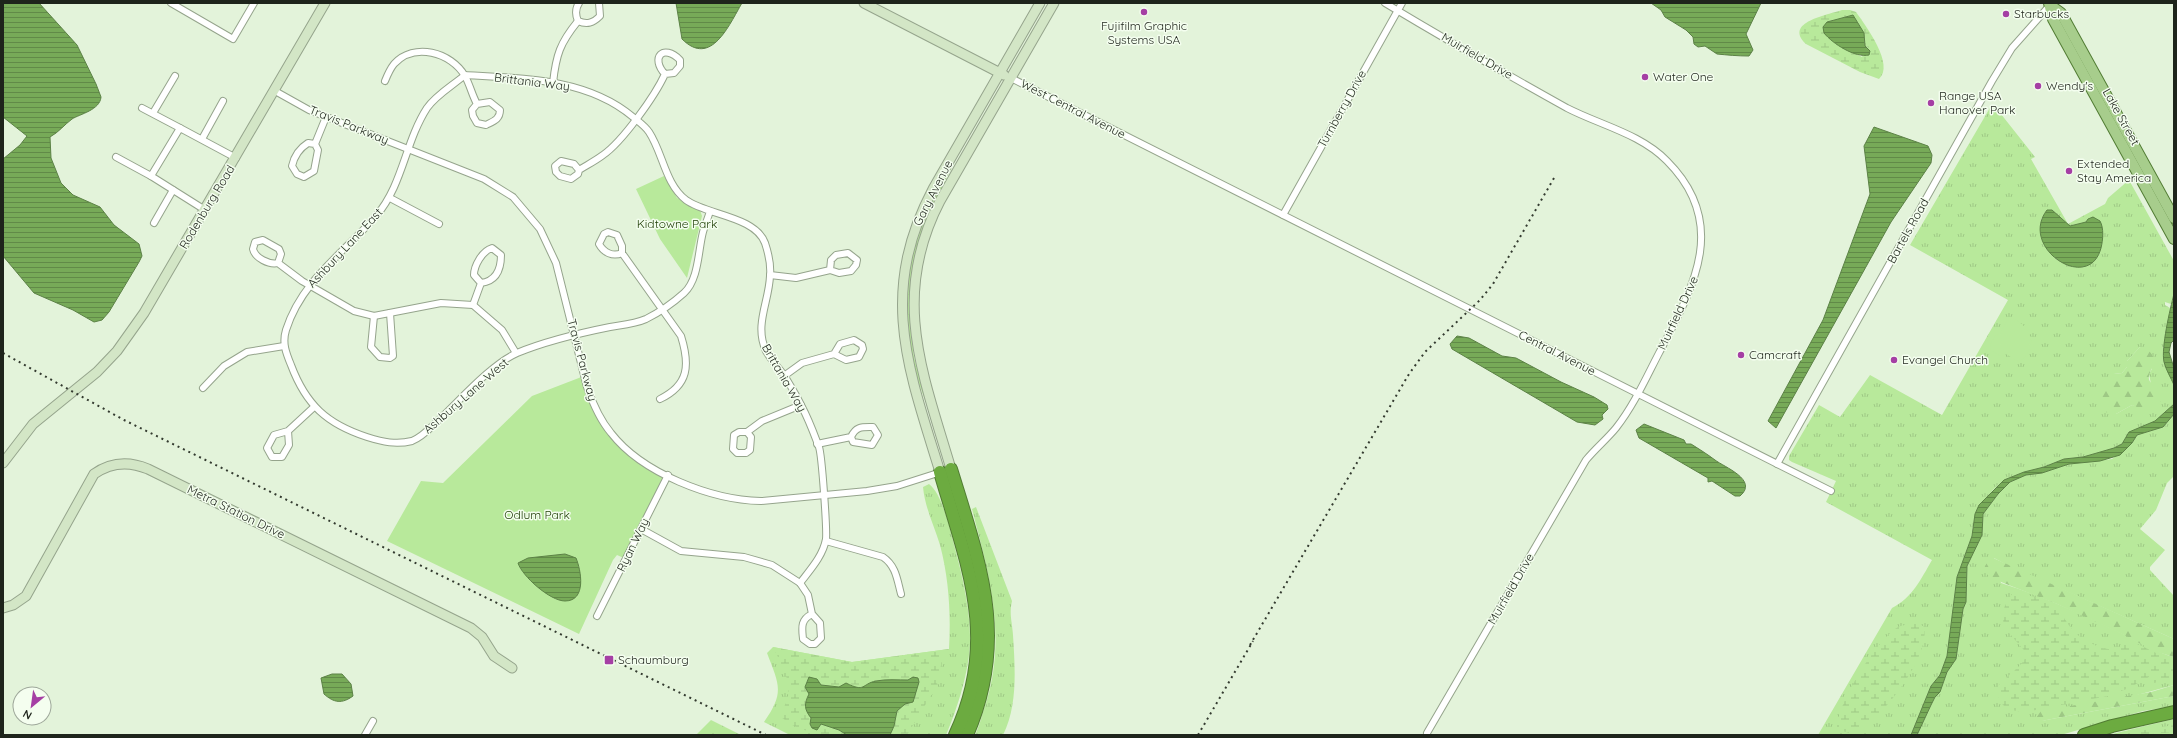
<svg xmlns="http://www.w3.org/2000/svg" width="2177" height="738" font-family="Quicksand,sans-serif">
  <style>
    .grass { fill: url(#grass-tufts); fill-rule: evenodd }
    .forest { fill: url(#forest-firs) }
    .wetland { fill: url(#wetland-marsh); fill-rule: evenodd }
    .park { fill: #b8e99b }
    .water { fill: url(#water-rules); stroke: #5c8246 }
    .lines { fill: none; stroke-linecap: round; stroke-linejoin: round }
    .street-casing { stroke: #95a48c; stroke-width: 8 }
    .secondary-casing { stroke: #95a48c; stroke-width: 11 }
    .primary-casing { stroke: #517c33; stroke-width: 12 }
    .highway-casing { stroke: #517c33; stroke-width: 14 }
    .street { stroke: #fff; stroke-width: 6 }
    .secondary { stroke: #d3e6c6; stroke-width: 9 }
    .primary { stroke: #a7cd8c; stroke-width: 10 }
    .highway { stroke: #6cab40; stroke-width: 12 }
    .rail { stroke: #333a2f; stroke-width: 2; stroke-dasharray: 2 4; stroke-linecap: butt }
    .poi-dot { fill: #a53fa4; stroke: #f4feef; stroke-width: 1.5 }
    .labels { text-anchor: middle; stroke-width: 3; stroke-linejoin: round; paint-order: stroke }
    .poi-label { font-size: 12px; fill: #1e241b; stroke: #f4feef; text-anchor: start }
    .street-label { font-size: 12px; fill: #1e241b; stroke: #f4feef }
    .park-label { font-size: 12px; fill: #1b3b00; stroke: #f4feef }
  </style>
  <defs>
    <pattern id="grass-tufts" width="24" height="20" patternUnits="userSpaceOnUse"><rect width="24" height="20" fill="#b8e99b"/><path d="M3 7l-1-3M5 7V3M7 7l1-3M15 17l-1-3M17 17v-4M19 17l1-3" fill="none" stroke="#9ec885"/></pattern>
    <pattern id="forest-firs" width="22" height="20" patternUnits="userSpaceOnUse"><rect width="22" height="20" fill="#b8e99b"/><path d="M5 1l3.5 6h-7zM16 11l3.5 6h-7z" fill="#9ec885"/></pattern>
    <pattern id="wetland-marsh" width="20" height="14" patternUnits="userSpaceOnUse"><rect width="20" height="14" fill="#b8e99b"/><path d="M1 5h8M5 5V1M11 12h8M15 12V8" fill="none" stroke="#9ec885"/></pattern>
    <pattern id="water-rules" width="6" height="5" patternUnits="userSpaceOnUse"><rect width="6" height="5" fill="#77aa58"/><path d="M0 2.5h6" fill="none" stroke="#618a48"/></pattern>
  </defs>
  <rect width="100%" height="100%" fill="#e3f3da"/>
  <g class="grass">
    <path d="M 1991,106 L 1997,109 L 2035,157 L 2031,159 L 2068,224 L 2105,204 L 2108,198 L 2129,180 L 2174,261 L 2174,294 L 2171,304 L 2165,302 L 2165,305 L 2170,308 L 2167,336 L 2163,348 L 2164,363 L 2174,385 L 2174,404 L 2155,421 L 2129,432 L 2122,444 L 2114,448 L 2083,457 L 2064,459 L 2044,467 L 2024,472 L 2004,480 L 1993,490 L 1982,504 L 1973,526 L 1972,536 L 1957,577 L 1947,656 L 1940,675 L 1931,686 L 1911,735 L 1818,735 L 1892,608 C 1912,598 1921,579 1932,560 L 1826,502 L 1836,481 L 1792,462 L 1789,460 L 1789,456 L 1819,405 L 1840,417 L 1870,375 L 1942,415 L 2008,300 L 1910,245 ZM 2049,211 L 2070,226 L 2086,222 L 2102,229 L 2102,235 L 2084,267 C 2053,267 2040,247 2041,219 ZM 2140,347 L 2152,369 L 2149,374 L 2151,384 L 2141,407 L 2132,405 L 2116,414 L 2114,374 L 2122,373 L 2127,367 L 2127,361 Z"/>
    <path d="M 961,148 L 925,223 L 916,252 L 912,276 L 910,298 L 911,333 L 914,357 L 926,403 C 921,388 915,374 911,359 C 908,348 908,335 907,323 C 903,253 928,207 961,148 Z"/>
    <path d="M 2174,414 L 2174,476 L 2167,483 L 2156,510 L 2140,529 L 2165,550 L 2150,567 L 2150,570 L 2174,596 L 2174,639 L 2007,565 L 1994,558 L 2001,583 C 2043,596 2084,615 2123,634 C 2141,643 2155,652 2174,657 L 2174,685 L 2041,721 L 2174,696 L 2174,706 L 2143,711 L 2061,735 L 1917,735 L 1931,705 L 1935,697 L 1940,692 L 1947,672 L 1956,659 L 1963,609 L 1966,602 L 1967,566 L 1982,535 L 1983,514 L 1998,494 L 2010,482 L 2026,475 L 2042,473 L 2069,464 L 2112,459 L 2132,443 L 2137,435 L 2163,427 Z"/>
    <path d="M 929,484 C 940,492 948,520 951,533 C 960,567 969,600 970,635 C 971,666 958,707 946,735 L 890,735 L 894,726 L 805,703 L 847,735 L 790,735 L 764,722 C 785,692 779,685 767,653 L 773,647 L 852,662 L 949,649 C 951,614 949,579 940,545 C 934,525 925,508 923,487 Z"/>
    <path d="M 976,507 L 1012,601 C 1009,614 1012,621 1013,635 C 1015,668 1018,705 1003,735 L 975,735 C 980,725 982,714 986,703 C 1007,635 989,575 972,509 Z"/>
    <polygon points="2174,719 2174,735 2108,735"/>
    <polygon points="711,720 741,735 696,735"/>
  </g>
  <g class="forest">
    <path d="M 2140,347 C 2150,350 2152,353 2155,362 C 2149,375 2143,381 2160,388 L 2164,399 L 2147,411 L 2132,405 L 2116,414 L 2107,413 L 2102,405 L 2100,390 L 2114,374 L 2122,373 L 2127,367 L 2127,361 Z"/>
    <polygon points="1991,557 2174,639 2174,657 2154,651 2124,635 2057,604 1991,578 1984,571 1985,566"/>
    <polygon points="2174,685 2174,696 2041,721 2036,718 2041,711 2151,692"/>
  </g>
  <g class="wetland">
    <path d="M 1842,10 L 1850,10 L 1856,12 C 1866,26 1895,65 1879,79 L 1860,72 L 1806,44 C 1783,22 1828,15 1842,10 ZM 1853,15 L 1865,38 L 1865,46 L 1868,48 L 1862,57 L 1837,44 L 1824,33 L 1827,22 Z"/>
    <path d="M 2012,594 C 2027,594 2049,598 2059,611 C 2071,627 2071,633 2091,643 C 2098,647 2109,651 2117,648 C 2123,647 2124,642 2131,643 C 2143,644 2155,654 2167,658 C 2172,665 2176,670 2171,679 L 2154,683 L 2149,677 L 2129,688 L 2108,696 L 2025,712 C 2006,710 1997,706 1998,686 C 2008,674 2022,668 2027,654 C 2012,633 1990,624 2012,594 Z"/>
    <path d="M 1919,623 L 1924,627 C 1930,656 1888,709 1865,727 C 1862,731 1856,732 1852,734 L 1837,729 C 1837,703 1874,645 1895,629 C 1902,624 1911,624 1919,623 Z"/>
    <path d="M 773,647 L 852,662 L 949,649 C 936,662 943,684 930,697 L 907,735 L 890,735 L 894,726 L 897,711 L 905,704 L 909,680 C 898,679 886,679 876,681 C 861,684 865,693 846,683 L 839,687 L 821,685 L 809,694 L 806,712 L 811,718 L 810,724 L 812,728 L 817,730 L 821,724 L 839,730 L 847,735 L 817,735 L 792,725 L 778,715 C 799,693 784,670 773,647 Z"/>
    <polygon points="2174,725 2174,732 2140,735 2141,731 2145,730"/>
  </g>
  <g class="park">
    <polygon points="664,176 677,198 700,210 702,216 687,278 660,239 636,189"/>
    <path d="M 2009,317 C 2032,325 2040,346 2019,362 L 2006,354 L 2000,356 L 1991,350 L 1990,345 L 1995,336 L 2000,334 Z"/>
    <polygon points="584,376 593,405 622,446 668,475 626,559 617,555 613,560 579,634 387,541 421,481 443,483 532,396"/>
  </g>
  <g class="water">
    <path d="M 3,3 L 39,3 L 77,45 L 96,84 L 101,97 C 100,110 80,114 72,119 C 64,125 59,132 50,137 L 51,158 L 61,183 L 73,195 L 100,207 L 114,225 L 139,244 L 142,256 L 139,262 L 109,312 L 102,320 L 94,322 L 73,310 L 34,293 L 3,256 L 3,159 L 20,145 L 27,136 L 3,117 Z"/>
    <path d="M 676,3 L 742,3 C 729,25 711,68 682,39 Z"/>
    <path d="M 1651,3 L 1761,3 L 1746,34 L 1753,50 L 1749,56 C 1738,56 1727,55 1717,54 L 1705,46 L 1698,47 L 1694,44 L 1693,37 L 1686,30 L 1665,17 L 1661,10 Z"/>
    <path d="M 1853,15 L 1864,33 L 1865,46 L 1870,51 L 1869,55 C 1855,58 1833,44 1824,33 L 1823,27 L 1827,22 Z"/>
    <polygon points="1874,127 1928,146 1932,155 1931,163 1891,222 1776,428 1768,421 1823,320 1870,194 1864,146"/>
    <path d="M 2047,210 L 2052,210 L 2070,226 L 2086,222 L 2088,219 L 2093,217 L 2100,221 C 2104,228 2103,240 2101,248 C 2089,294 2018,248 2047,210 Z"/>
    <path d="M 2174,294 L 2174,340 L 2171,343 L 2169,352 L 2174,368 L 2174,385 C 2171,378 2166,370 2164,362 C 2161,348 2170,309 2174,294 Z"/>
    <polygon points="1457,336 1469,338 1502,356 1516,358 1561,382 1594,397 1607,405 1608,409 1602,415 1603,419 1595,425 1577,422 1452,349 1450,344"/>
    <polygon points="2174,404 2174,414 2163,427 2137,435 2132,443 2120,455 2100,461 2069,464 2042,473 2026,475 2010,482 1998,494 1983,514 1982,535 1967,566 1966,602 1963,609 1956,659 1947,672 1940,692 1935,697 1931,705 1917,735 1911,735 1931,686 1940,675 1947,656 1957,577 1972,536 1975,514 1979,505 2004,480 2024,472 2044,467 2064,459 2083,457 2114,448 2122,444 2129,432 2155,421"/>
    <path d="M 1644,424 L 1684,440 L 1686,444 L 1691,444 C 1699,449 1707,454 1715,460 C 1724,467 1759,480 1740,496 L 1735,496 L 1712,481 L 1708,482 L 1708,478 L 1639,438 L 1636,430 Z"/>
    <path d="M 565,554 L 576,558 C 581,570 587,601 565,601 C 550,601 522,576 518,563 L 528,558 Z"/>
    <path d="M 332,674 L 342,674 L 351,684 L 353,696 C 342,704 334,703 324,694 L 321,678 Z"/>
    <path d="M 809,677 L 817,679 L 821,685 L 839,687 L 846,683 C 866,693 861,684 876,681 C 886,679 898,680 908,680 L 913,677 L 918,678 L 919,682 L 913,702 L 905,704 L 897,711 L 894,726 L 890,735 L 847,735 L 839,730 L 821,724 L 817,730 L 812,728 L 810,724 L 811,718 C 804,709 804,704 809,694 L 805,687 Z"/>
  </g>
  <g class="lines">
    <g class="street-casing">
      <g id="street">
        <polyline points="171,3 233,39 254,3"/>
        <path d="M 579,3 C 575,9 575,14 578,21 C 587,25 593,23 600,16 L 599,3"/>
        <path d="M 1385,3 C 1445,39 1506,74 1567,108 C 1600,125 1641,134 1667,161 C 1730,224 1693,288 1659,353 C 1646,378 1634,405 1616,428 C 1607,439 1596,448 1586,460 L 1427,733"/>
        <polyline points="1011,78 1831,491"/>
        <path d="M 385,81 C 387,76 390,69 394,64 C 414,42 451,52 465,76 C 470,85 472,95 477,104 L 472,110 L 473,116 L 477,123 L 486,125 C 494,121 500,119 500,110 L 490,102 L 477,104"/>
        <path d="M 553,83 C 556,55 560,43 578,21"/>
        <path d="M 275,91 L 309,110 L 484,179 L 513,197 L 540,229 L 556,263 L 587,387 C 593,404 600,420 611,433 C 642,473 711,500 761,501 L 867,491 L 897,486 L 941,472"/>
        <polyline points="142,108 180,128"/>
        <polyline points="153,113 175,76"/>
        <polyline points="202,139 223,101"/>
        <path d="M 315,144 L 308,143 C 300,148 294,157 292,166 L 297,174 L 304,177 L 314,171 L 318,150 L 315,144 L 326,117"/>
        <polyline points="116,157 151,176"/>
        <path d="M 579,170 L 574,164 L 561,161 L 555,166 L 556,172 L 560,176 L 571,179 L 578,174 L 579,170 C 587,165 595,161 603,155 C 622,142 655,96 665,74 L 674,73 L 680,66 L 680,60 C 663,43 650,58 665,74"/>
        <polyline points="390,198 439,224"/>
        <polyline points="205,210 151,176 180,128 236,158"/>
        <path d="M 710,211 C 708,218 705,225 703,232 C 698,251 699,279 684,293 C 674,302 658,313 646,319 C 635,324 622,325 610,327 C 580,333 546,341 517,353 C 492,364 461,399 441,418 C 432,426 423,437 412,441 C 396,445 383,442 367,437 C 327,424 306,405 291,365 C 286,353 282,343 286,330 C 302,280 344,253 376,216 C 403,185 405,142 427,108 C 436,95 452,86 465,75 C 522,78 587,78 633,117 C 639,122 645,126 649,132 C 663,153 665,184 686,200 C 706,215 755,216 765,243 C 768,252 771,266 770,276 C 769,302 754,325 766,351 C 771,360 778,367 784,375 C 790,385 797,396 802,407 C 809,420 814,434 819,447 C 822,456 827,529 826,539 C 823,556 810,570 800,583"/>
        <polyline points="1283,215 1402,3"/>
        <polyline points="154,223 173,190"/>
        <path d="M 622,253 L 622,246 L 617,235 L 608,232 L 604,234 L 599,244 C 604,253 613,257 622,253 L 681,336 C 690,365 689,385 660,399"/>
        <path d="M 278,263 L 281,254 L 279,249 L 263,240 L 255,242 L 253,249 C 255,258 269,265 278,263 L 302,281 L 354,311 L 374,316 L 441,303 L 473,305 L 502,330 L 516,353"/>
        <polyline points="770,275 796,278 830,270 831,260 836,255 848,253 857,260 856,265 851,271 839,273 830,270"/>
        <path d="M 473,305 L 481,283 C 497,281 501,268 501,255 L 492,248 C 482,251 474,266 474,275 L 481,283"/>
        <polyline points="374,316 371,347 380,357 390,358 393,356 390,313"/>
        <polyline points="784,376 802,363 834,354 840,344 854,340 862,345 863,349 859,357 846,360 834,354"/>
        <polyline points="203,388 224,366 247,352 284,346"/>
        <polyline points="288,431 274,435 267,448 272,457 282,457 289,445 288,431 314,407"/>
        <polyline points="747,432 751,437 750,450 746,453 737,453 733,449 734,435 739,432 747,432 762,421 801,405"/>
        <path d="M 817,444 L 851,437 C 856,426 862,427 873,427 L 878,435 L 872,445 L 853,442 L 851,437"/>
        <polyline points="1777,464 1992,81 2012,48 2051,4"/>
        <path d="M 641,529 L 681,551 L 744,557 L 772,565 L 800,583 L 808,595 L 812,614 C 800,620 802,628 803,639 L 810,644 L 815,644 L 821,638 L 820,623 L 812,614"/>
        <path d="M 826,541 L 883,557 C 896,566 897,579 901,594"/>
        <polyline points="597,616 668,475"/>
        <polyline points="365,735 373,721"/>
      </g>
    </g>
    <g class="secondary-casing">
      <g id="secondary">
        <polyline points="864,3 1004,75"/>
        <polyline points="3,463 33,424 97,372 117,351 144,313 325,3"/>
        <path d="M 951,469 C 923,374 890,297 940,201 L 1054,3"/>
        <path d="M 940,472 C 908,368 878,293 933,189 L 1040,3"/>
        <path d="M 3,608 L 13,605 L 26,596 L 94,474 C 111,462 129,461 148,469 L 471,628 L 482,637 L 494,656 L 512,668"/>
      </g>
    </g>
    <g class="primary-casing">
      <g id="primary">
        <polyline points="2049,3 2053,19 2174,239"/>
        <polyline points="2050,5 2061,13 2174,218"/>
      </g>
    </g>
    <g class="highway-casing">
      <g id="highway">
        <path d="M 951,469 C 980,564 1009,638 967,735"/>
        <path d="M 940,472 C 967,565 1000,640 955,735"/>
        <polyline points="2084,735 2112,726 2174,712"/>
      </g>
    </g>
    <use href="#street" class="street"/>
    <use href="#secondary" class="secondary"/>
    <use href="#primary" class="primary"/>
    <use href="#highway" class="highway"/>
    <g class="rail">
      <polyline points="3,353 124,420 766,735"/>
      <polyline points="1250,645 1409,374 1425,352 1480,300 1493,284 1554,178"/>
      <polyline points="1198,735 1253,641"/>
    </g>
  </g>
  <g class="poi-dot">
    <circle cx="1144" cy="12" r="4"/>
    <circle cx="2006" cy="14" r="4"/>
    <circle cx="1645" cy="77" r="4"/>
    <circle cx="2038" cy="86" r="4"/>
    <circle cx="1931" cy="103" r="4"/>
    <circle cx="2069" cy="171" r="4"/>
    <circle cx="1741" cy="355" r="4"/>
    <circle cx="1894" cy="360" r="4"/>
    <rect x="604" y="655" width="10" height="10" rx="2"/>
  </g>
  <g class="labels">
    <g class="poi-label">
      <text x="2014" y="18">Starbucks</text>
      <text x="1144" y="30" text-anchor="middle">Fujifilm Graphic<tspan x="1144" dy="14">Systems USA</tspan></text>
      <text x="1653" y="81">Water One</text>
      <text x="2046" y="90">Wendy's</text>
      <text x="1939" y="100">Range USA<tspan x="1939" dy="14">Hanover Park</tspan></text>
      <text x="2077" y="168">Extended<tspan x="2077" dy="14">Stay America</tspan></text>
      <text x="1749" y="359">Camcraft</text>
      <text x="1902" y="364">Evangel Church</text>
      <text x="618" y="664">Schaumburg</text>
    </g>
    <g class="street-label">
      <text transform="translate(1477 56) rotate(30)" y="4">Muirfield Drive</text>
      <text transform="translate(532 82) rotate(7)" y="4">Brittania Way</text>
      <text transform="translate(1073 109) rotate(27)" y="4">West Central Avenue</text>
      <text transform="translate(1342 109) rotate(-61)" y="4">Turnberry Drive</text>
      <text transform="translate(2121 117) rotate(61)" y="4">Lake Street</text>
      <text transform="translate(349 125) rotate(22)" y="4">Travis Parkway</text>
      <text transform="translate(933 193) rotate(-63)" y="4">Gary Avenue</text>
      <text transform="translate(207 207) rotate(-59)" y="4">Rodenburg Road</text>
      <text transform="translate(1908 231) rotate(-61)" y="4">Bartels Road</text>
      <text transform="translate(345 248) rotate(-47)" y="4">Ashbury Lane East</text>
      <text transform="translate(1678 313) rotate(-65)" y="4">Muirfield Drive</text>
      <text transform="translate(1557 353) rotate(27)" y="4">Central Avenue</text>
      <text transform="translate(582 360) rotate(75)" y="4">Travis Parkway</text>
      <text transform="translate(784 378) rotate(60)" y="4">Brittania Way</text>
      <text transform="translate(466 396) rotate(-41)" y="4">Ashbury Lane West</text>
      <text transform="translate(236 512) rotate(26)" y="4">Metra Station Drive</text>
      <text transform="translate(633 545) rotate(-64)" y="4">Ryan Way</text>
      <text transform="translate(1511 589) rotate(-60)" y="4">Muirfield Drive</text>
    </g>
    <g class="park-label">
      <text x="677" y="228">Kidtowne Park</text>
      <text x="537" y="519">Odlum Park</text>
    </g>
  </g>
  <rect width="2177" height="738" fill="none" stroke="#1e241b" stroke-width="8"/>
  <g transform="translate(32 706) rotate(209)"><circle r="19" fill="#f4feef" stroke="#9ea79a"/>
  <path d="M0-3L7 15L0 10L-7 15Z" fill="#a53fa4"/>
  <text y="-6" font-size="11" font-weight="bold" text-anchor="middle" fill="#1e241b">N</text>
  </g>
</svg>
